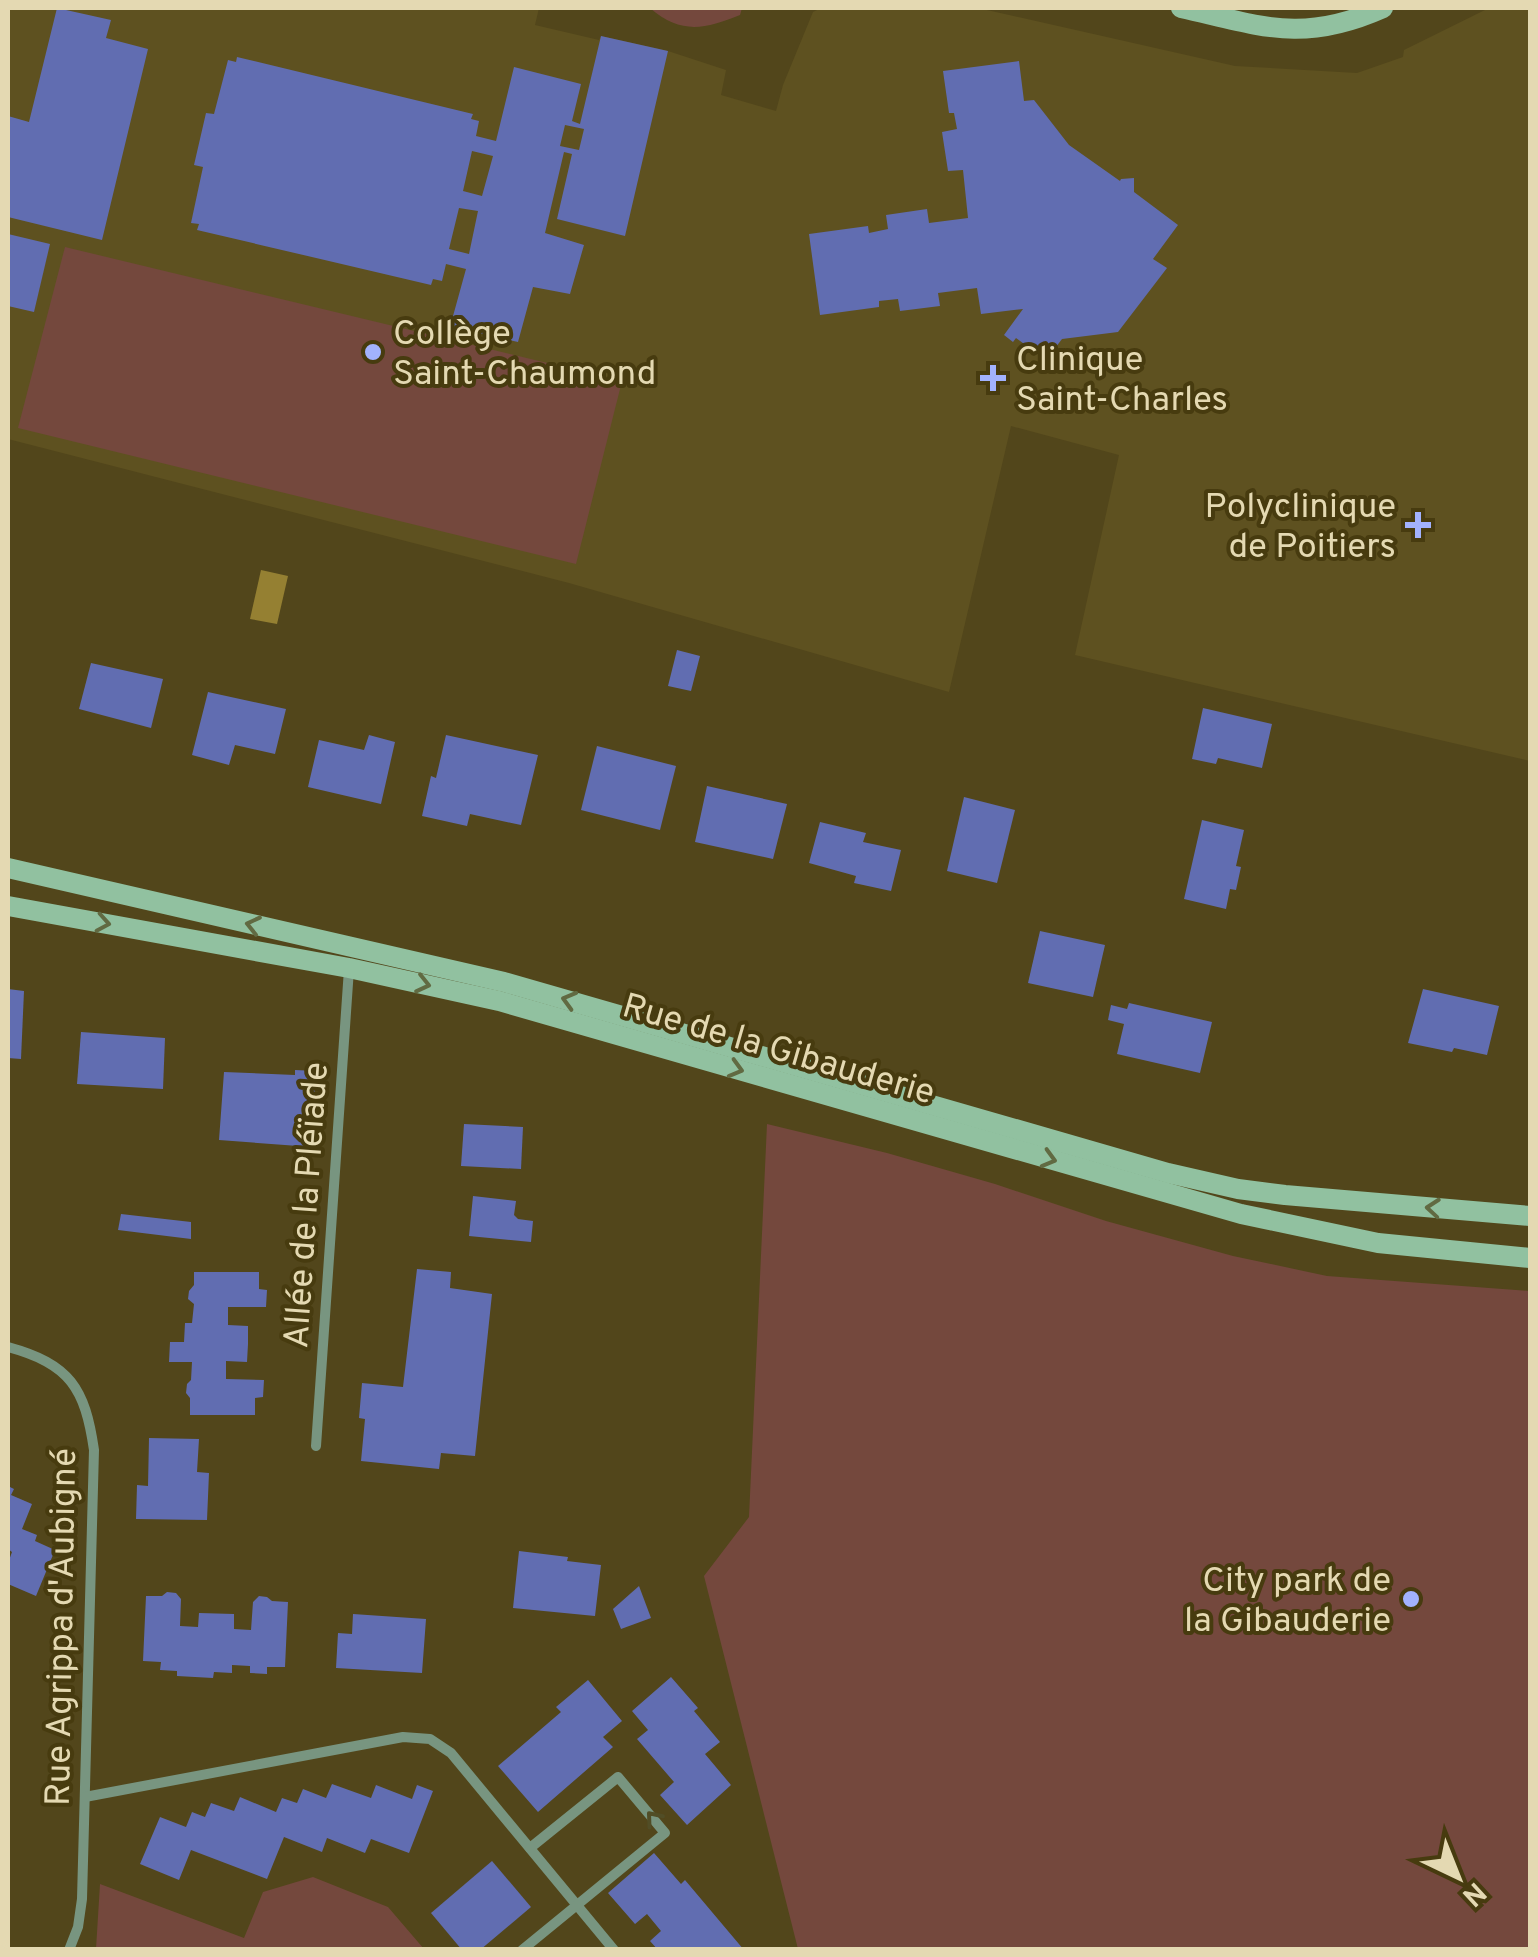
<svg xmlns="http://www.w3.org/2000/svg" width="1538" height="1957" font-family="Overpass,sans-serif">
  <style>
    .built { fill: #5e5120 }
    .green { fill: #74483d }
    .water { fill: #958032 }
    .building { fill: #616db1; fill-rule: evenodd }
    .lines { fill: none; stroke-linecap: round; stroke-linejoin: round }
    .street { stroke: #789580; stroke-width: 10 }
    .secondary { stroke: #91c1a0; stroke-width: 20 }
    .oneway { stroke: #616a42 }
    .oneway2 { stroke: #514d26 }
    .poi-dot { fill: #a2b2fd; stroke: #473b0f; stroke-width: 4 }
    .labels { text-anchor: middle; stroke-width: 8; stroke-linejoin: round; paint-order: stroke }
    .poi-label { font-size: 35px; fill: #e4d9b2; stroke: #473b0f; text-anchor: start }
    .street-label { font-size: 35px; fill: #e4d9b2; stroke: #473b0f }
  </style>
  <rect width="100%" height="100%" fill="#52461b"/>
  <polygon class="built" points="8,8 539,8 535,25 599,40 601,36 668,51 726,70 721,95 776,111 783,85 813,12 821,8 978,8 1235,66 1357,73 1403,57 1404,50 1489,8 1530,8 1530,761 1075,655 1119,455 1011,426 949,692 569,583 8,439"/>
  <g class="green">
    <path d="M 650,8 L 742,8 L 740,15 C 705,29 681,35 650,8 Z"/>
    <polygon points="65,247 622,381 576,564 18,428"/>
    <polygon points="767,1124 887,1153 995,1184 1106,1221 1233,1256 1327,1276 1530,1291 1530,1949 798,1949 704,1576 749,1517"/>
    <polygon points="313,1877 388,1907 424,1949 96,1949 100,1884 244,1938 263,1892"/>
  </g>
  <polygon class="water" points="261,570 288,576 277,624 250,619"/>
  <g class="building">
    <polygon points="57,8 111,20 106,38 148,49 102,240 8,217 8,116 29,122"/>
    <path d="M 601,36 L 668,51 L 625,236 L 557,219 L 572,154 L 564,152 L 545,233 L 584,245 L 570,294 L 533,287 L 518,342 L 450,327 L 466,269 L 446,264 L 442,281 L 433,279 L 431,285 L 197,230 L 199,224 L 191,223 L 203,167 L 194,165 L 206,113 L 214,114 L 228,60 L 236,62 L 237,57 L 473,114 L 471,119 L 479,121 L 476,136 L 496,141 L 514,67 L 581,84 L 572,121 L 580,124 ZM 565,125 L 584,129 L 579,150 L 560,146 ZM 472,151 L 493,156 L 482,196 L 463,191 ZM 459,208 L 478,211 L 469,254 L 449,249 Z"/>
    <polygon points="1019,61 1024,101 1034,100 1069,145 1120,181 1121,179 1134,178 1134,192 1178,225 1153,259 1167,268 1118,332 1062,339 1046,360 1016,338 1013,342 1004,335 1023,309 981,314 977,288 938,293 940,306 900,311 898,299 879,301 879,307 820,315 809,234 868,226 869,233 888,229 886,215 927,209 929,223 968,218 963,170 948,171 942,132 957,129 954,113 949,113 943,71"/>
    <polygon points="8,234 50,244 34,312 8,306"/>
    <polygon points="677,650 700,656 691,691 668,686"/>
    <polygon points="91,663 163,679 151,728 79,709"/>
    <polygon points="208,692 286,709 275,754 235,745 229,765 192,755"/>
    <polygon points="1203,708 1272,724 1262,768 1218,758 1216,764 1192,759"/>
    <polygon points="369,735 395,742 381,804 308,787 319,740 364,750"/>
    <polygon points="446,735 538,755 521,825 470,814 467,826 422,816 431,776 436,778"/>
    <polygon points="597,746 676,766 660,830 581,810"/>
    <polygon points="707,786 787,804 773,859 695,842"/>
    <polygon points="964,797 1015,810 997,883 947,871"/>
    <polygon points="1202,820 1244,830 1236,866 1241,867 1236,890 1230,889 1226,909 1184,899"/>
    <polygon points="820,822 866,833 863,842 901,850 891,891 854,883 856,876 809,863"/>
    <polygon points="1040,931 1105,945 1093,997 1028,983"/>
    <polygon points="8,989 24,991 21,1059 8,1058"/>
    <polygon points="1423,989 1499,1006 1487,1055 1454,1048 1452,1052 1408,1043"/>
    <polygon points="1129,1003 1212,1022 1200,1073 1117,1054 1124,1024 1108,1020 1111,1005 1127,1009"/>
    <polygon points="81,1032 165,1038 163,1089 77,1084"/>
    <polygon points="295,1070 316,1071 312,1147 219,1140 224,1072 295,1075"/>
    <polygon points="464,1124 523,1127 521,1169 461,1166"/>
    <polygon points="473,1196 516,1201 514,1215 518,1219 533,1221 531,1242 469,1236"/>
    <polygon points="121,1214 191,1222 191,1239 118,1230"/>
    <polygon points="417,1269 451,1272 450,1288 492,1294 475,1456 441,1453 439,1469 361,1461 365,1419 359,1418 362,1383 403,1387"/>
    <polygon points="194,1272 259,1272 259,1289 267,1290 266,1307 228,1307 228,1325 248,1326 248,1344 247,1362 226,1361 226,1379 264,1380 263,1397 255,1398 255,1415 190,1415 190,1398 186,1393 187,1384 191,1380 192,1362 169,1362 170,1342 184,1342 185,1323 192,1323 194,1304 188,1299 189,1291 194,1285"/>
    <polygon points="149,1438 199,1439 197,1472 209,1473 207,1520 136,1519 137,1485 148,1486"/>
    <polygon points="8,1486 14,1489 11,1495 32,1504 22,1529 37,1535 35,1541 55,1550 36,1596 8,1584 8,1563 12,1552 8,1549"/>
    <polygon points="519,1551 568,1557 567,1561 601,1565 595,1616 513,1608"/>
    <polygon points="639,1586 651,1618 621,1629 613,1609"/>
    <polygon points="167,1592 176,1593 181,1599 180,1626 198,1627 199,1613 234,1614 234,1629 251,1630 253,1602 259,1596 267,1597 272,1601 288,1602 285,1667 267,1667 267,1674 250,1673 250,1666 232,1665 232,1673 214,1672 213,1678 177,1676 177,1671 160,1670 161,1662 143,1661 146,1596 162,1596"/>
    <polygon points="353,1614 426,1619 422,1673 336,1668 338,1633 352,1634"/>
    <polygon points="671,1677 698,1708 694,1711 720,1742 705,1754 731,1785 687,1825 660,1795 674,1782 637,1739 648,1730 632,1711"/>
    <polygon points="588,1680 622,1721 603,1737 613,1747 538,1812 498,1766 561,1712 556,1707"/>
    <polygon points="332,1784 371,1798 376,1785 412,1799 417,1785 433,1791 409,1853 371,1839 365,1853 327,1838 322,1852 284,1837 267,1879 191,1850 179,1880 140,1864 160,1817 186,1827 192,1812 205,1817 211,1803 234,1811 240,1797 276,1812 282,1798 297,1803 303,1789 326,1798"/>
    <polygon points="654,1853 681,1884 685,1880 744,1950 658,1950 650,1941 661,1931 647,1914 635,1924 608,1893"/>
    <polygon points="492,1861 531,1907 480,1950 462,1950 431,1913"/>
  </g>
  <g class="lines">
    <g class="street">
      <path d="M 8,1347 C 70,1364 85,1388 94,1450 L 82,1899 L 78,1927 L 69,1950"/>
      <polyline points="316,1446 349,969"/>
      <polyline points="85,1797 403,1737 430,1739 451,1753 614,1950"/>
      <polyline points="522,1950 665,1833 618,1777 530,1848"/>
    </g>
    <g class="secondary">
      <path d="M 1181,8 C 1262,26 1302,44 1383,8"/>
      <polyline points="8,868 504,982 1168,1173 1238,1189 1285,1195 1530,1216"/>
      <polyline points="8,906 349,968 499,1001 1241,1214 1378,1243 1530,1258"/>
    </g>
  </g>
  <defs><path id="oneway-chevron" d="M-2-3.5L2.5 0L-2 3.5" fill="none" stroke-width="1.6" stroke-linecap="round" stroke-linejoin="round" transform="scale(2.5)"/></defs>
  <g class="oneway">
    <use href="#oneway-chevron" transform="translate(103 923) rotate(10)"/>
    <use href="#oneway-chevron" transform="translate(253 925) rotate(-167)"/>
    <use href="#oneway-chevron" transform="translate(423 984) rotate(13)"/>
    <use href="#oneway-chevron" transform="translate(569 1000) rotate(-164)"/>
    <use href="#oneway-chevron" transform="translate(736 1069) rotate(16)"/>
    <use href="#oneway-chevron" transform="translate(1049 1159) rotate(16)"/>
    <use href="#oneway-chevron" transform="translate(1433 1208) rotate(-175)"/>
  </g>
  <use class="oneway2" href="#oneway-chevron" transform="translate(653 1818) rotate(-130)"/>
  <g class="poi-dot">
    <circle cx="373" cy="352" r="10"/>
    <path d="M988 363h10v10h10v10h-10v10h-10v-10h-10v-10h10z"/>
    <path d="M1413 510h10v10h10v10h-10v10h-10v-10h-10v-10h10z"/>
    <circle cx="1411" cy="1599" r="10"/>
  </g>
  <g class="labels">
    <g class="poi-label">
      <text x="393" y="344">Collège<tspan x="393" dy="40">Saint-Chaumond</tspan></text>
      <text x="1016" y="370">Clinique<tspan x="1016" dy="40">Saint-Charles</tspan></text>
      <text x="1396" y="517" text-anchor="end">Polyclinique<tspan x="1396" dy="40">de Poitiers</tspan></text>
      <text x="1391" y="1591" text-anchor="end">City park de<tspan x="1391" dy="40">la Gibauderie</tspan></text>
    </g>
    <g class="street-label">
      <text transform="translate(779 1048) rotate(16)" y="12">Rue de la Gibauderie</text>
      <text transform="translate(305 1205) rotate(-86)" y="12">Allée de la Pléïade</text>
      <text transform="translate(60 1627) rotate(-89)" y="12">Rue Agrippa d'Aubigné</text>
    </g>
  </g>
  <rect width="1538" height="1957" fill="none" stroke="#e4d9b2" stroke-width="20"/>
  <g transform="translate(1458 1877) rotate(137)" stroke="#473b0f" stroke-width="8" paint-order="stroke">
  <path d="M0-8L18 38L0 25L-18 38Z" fill="#e4d9b2"/>
  <text y="-15" font-size="28" font-weight="bold" text-anchor="middle" fill="#e4d9b2">N</text>
  </g>
</svg>
